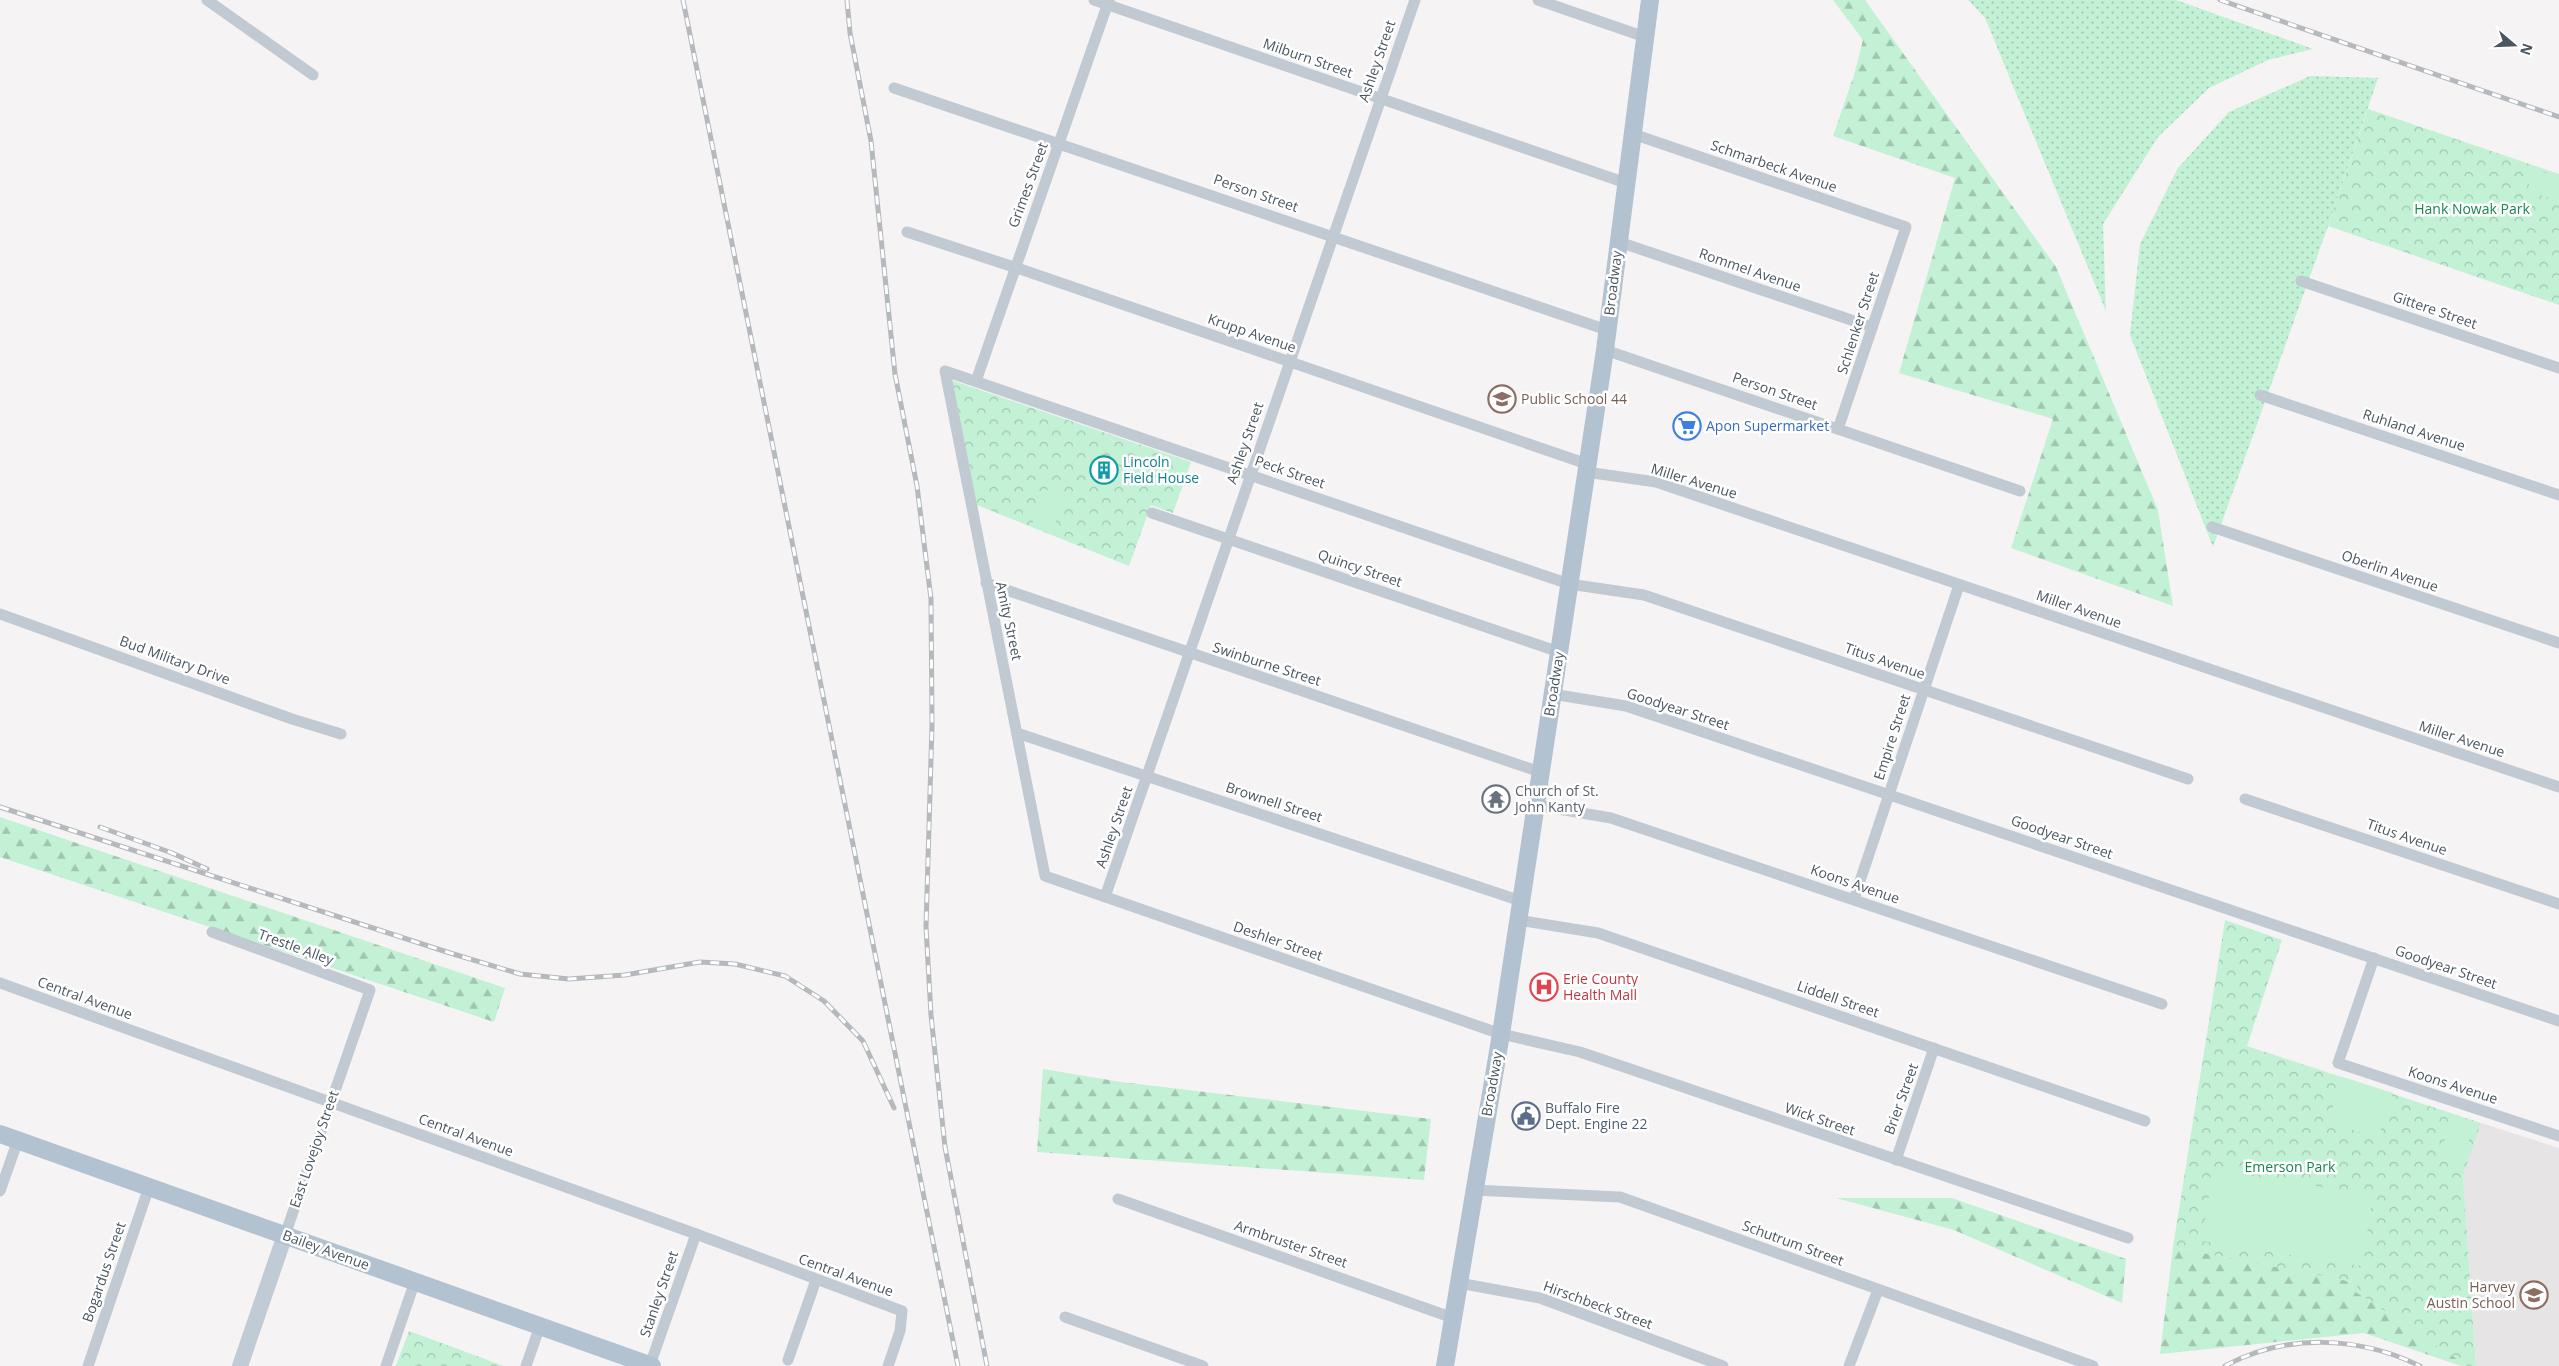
<svg xmlns="http://www.w3.org/2000/svg" width="2559" height="1366" font-family="'Open Sans',sans-serif">
  <style>
    .education { fill: #e6e4e5 }
    .grass { fill: url(#grass-dots) }
    .forest { fill: url(#forest-firs) }
    .park { fill: url(#park-crowns) }
    .pitch { fill: #c3f1d5 }
    .lines { fill: none; stroke-linecap: round; stroke-linejoin: round }
    .street { stroke: #c1cad2; stroke-width: 11 }
    .secondary { stroke: #c1cbd6; stroke-width: 16 }
    .primary { stroke: #b3c2d1; stroke-width: 18 }
    .rail-casing { stroke: #b5b8bd; stroke-width: 5 }
    .rail { stroke: #fff; stroke-width: 3; stroke-dasharray: 9; stroke-linecap: butt }
    .labels { text-anchor: middle; stroke-width: 5; stroke-linejoin: round; paint-order: stroke }
    .street-label { font-size: 14px; fill: #4a5661; stroke: #fff }
    .park-label { font-size: 14px; fill: #17864f; stroke: #fff }
    .education-label { font-size: 14px; fill: #785e54; stroke: #fff; text-anchor: start }
    .shop-label { font-size: 14px; fill: #366cbe; stroke: #fff; text-anchor: start }
    .culture-label { font-size: 14px; fill: #0d838f; stroke: #fff; text-anchor: start }
    .worship-label { font-size: 14px; fill: #5b616d; stroke: #fff; text-anchor: start }
    .health-label { font-size: 14px; fill: #be3a42; stroke: #fff; text-anchor: start }
    .service-label { font-size: 14px; fill: #4e5e75; stroke: #fff; text-anchor: start }
  </style>
  <defs>
    <pattern id="grass-dots" width="8" height="8" patternUnits="userSpaceOnUse" patternTransform="scale(1.25)"><rect width="8" height="8" fill="#c3f1d5"/><path d="M2 2h.1M6 6h.1" fill="none" stroke="#a0c6b0" stroke-width="1.8" stroke-linecap="round"/></pattern>
    <pattern id="forest-firs" width="22" height="20" patternUnits="userSpaceOnUse" patternTransform="scale(1.25)"><rect width="22" height="20" fill="#c3f1d5"/><path d="M5 1l3.5 6h-7zM16 11l3.5 6h-7z" fill="#a0c6b0"/></pattern>
    <pattern id="park-crowns" width="20" height="18" patternUnits="userSpaceOnUse" patternTransform="scale(1.25)"><rect width="20" height="18" fill="#c3f1d5"/><path d="M2 6a3 3 0 1 1 6 0M12 15a3 3 0 1 1 6 0" fill="none" stroke="#a0c6b0"/></pattern>
  </defs>
  <rect width="100%" height="100%" fill="#f5f3f3"/>
  <polygon class="education" points="2481,1123 2559,1148 2559,1366 2476,1366 2463,1176"/>
  <g class="grass">
    <polygon points="1968,0 2176,0 2313,49 2268,60 2209,88 2158,137 2103,224 2106,311 1985,18"/>
    <polygon points="2310,76 2378,78 2328,226 2213,547 2130,335 2140,244 2178,168 2229,112"/>
  </g>
  <g class="forest">
    <polygon points="1833,0 1865,0 2056,267 2158,510 2173,606 2011,548 2053,419 1899,373 1955,178 1833,136 1854,75 1863,40"/>
    <polygon points="0,817 505,988 494,1022 0,857"/>
    <polygon points="1043,1069 1121,1082 1431,1119 1424,1180 1037,1152"/>
    <polygon points="1836,1198 1952,1198 2126,1259 2122,1303 1954,1230"/>
    <polygon points="2173,1247 2359,1283 2356,1292 2468,1366 2461,1366 2364,1333 2160,1354"/>
  </g>
  <g class="park">
    <polygon points="2368,109 2559,174 2559,305 2328,226"/>
    <polygon points="951,380 1191,462 1173,513 1151,505 1129,566 977,505"/>
    <polygon points="2225,920 2282,940 2247,1046 2481,1123 2463,1176 2476,1366 2468,1366 2356,1292 2358,1283 2173,1247"/>
    <polygon points="409,1331 504,1366 396,1366"/>
  </g>
  <g class="pitch">
    <polygon points="2534,169 2559,177 2559,201 2527,191"/>
    <polygon points="1044,489 1065,495 1053,531 1032,525"/>
    <polygon points="2343,1077 2393,1093 2378,1138 2328,1122"/>
    <polygon points="2453,1115 2475,1122 2461,1165 2439,1157"/>
    <polygon points="2213,1170 2373,1195 2362,1266 2202,1241"/>
  </g>
  <g class="lines">
    <g class="street">
      <polyline points="207,0 313,75"/>
      <polyline points="1094,0 1626,183"/>
      <polyline points="1538,0 1645,37"/>
      <polyline points="894,88 1607,330"/>
      <polyline points="1633,134 1906,227 1838,429"/>
      <polyline points="907,232 1023,270 1587,464"/>
      <polyline points="1619,242 1872,327"/>
      <polyline points="2301,281 2559,368"/>
      <polyline points="1605,350 2020,491"/>
      <polyline points="976,381 1109,0"/>
      <polyline points="2260,395 2559,495"/>
      <polyline points="1586,472 1656,482 2559,787"/>
      <polyline points="1152,513 1559,652"/>
      <polyline points="2212,527 2559,643"/>
      <polyline points="986,583 1540,772"/>
      <polyline points="0,614 292,719 341,734"/>
      <polyline points="1552,694 1626,706 2559,1021"/>
      <polyline points="1017,733 1521,901"/>
      <polyline points="2245,799 2559,904"/>
      <polyline points="1535,805 1611,818 2162,1004"/>
      <polyline points="1105,897 1415,0"/>
      <polyline points="1854,899 1959,585"/>
      <polyline points="1518,920 1598,933 2145,1121"/>
      <polyline points="212,932 370,990 285,1235"/>
      <polyline points="2374,958 2338,1063 2559,1136"/>
      <polyline points="0,983 696,1234 902,1311 900,1331 888,1366"/>
      <polyline points="1896,1160 1934,1048"/>
      <polyline points="1474,1190 1620,1197 2093,1366"/>
      <polyline points="0,1191 18,1140"/>
      <polyline points="1118,1199 1453,1318"/>
      <polyline points="2128,1238 1580,1052 1501,1034 1045,876 945,371 1569,584 1644,595 2188,779"/>
      <polyline points="1459,1283 1540,1298 1723,1366"/>
      <polyline points="1065,1317 1203,1366"/>
      <polyline points="788,1360 816,1280"/>
      <polyline points="650,1365 696,1234"/>
      <polyline points="88,1366 149,1187"/>
      <polyline points="386,1366 415,1281"/>
      <polyline points="526,1366 540,1326"/>
      <polyline points="1849,1366 1878,1290"/>
    </g>
    <polyline class="secondary" points="240,1366 285,1235"/>
    <g class="primary">
      <polyline points="0,1134 652,1366"/>
      <polyline points="1445,1366 1501,1034 1605,350 1650,0"/>
    </g>
    <g class="rail-casing">
      <g id="rail">
        <polyline points="683,0 958,1366"/>
        <polyline points="847,0 850,33 871,141 895,374 917,486 931,599 932,725 926,927 931,1015 945,1147 987,1366"/>
        <polyline points="2220,0 2559,117"/>
        <polyline points="0,807 450,953 520,974 569,979 625,975 700,962 735,964 785,976 824,1001 863,1041 894,1108"/>
        <polyline points="100,827 172,853 207,869"/>
        <path d="M 2225,1366 C 2286,1333 2359,1336 2420,1366"/>
      </g>
    </g>
    <use href="#rail" class="rail"/>
  </g>
  <defs>
    <g id="school-ring" transform="scale(1.4375)"><circle r="9.5" fill="#fff" stroke="#8d6e63" stroke-width="1.5"/><path d="M0-5L7-2L0 1L-7-2ZM-4 1L0 2.5L4 1V4Q0 6-4 4Z" fill="#8d6e63"/></g>
    <g id="supermarket-ring" transform="scale(1.4375)"><circle r="9.5" fill="#fff" stroke="#3f7fe0" stroke-width="1.5"/><path d="M-6-5.5h2.5l.6 2H6L4.5 2H-2.5L-4.4-4H-6ZM-1.5 3.2a1.3 1.3 0 1 0 .1 0ZM3 3.2a1.3 1.3 0 1 0 .1 0Z" fill="#3f7fe0"/></g>
    <g id="building-ring" transform="scale(1.4375)"><circle r="9.5" fill="#fff" stroke="#0f9aa8" stroke-width="1.5"/><path d="M-4-6H4V6H1V3H-1V6H-4ZM-2.5-4.3h1.7v1.8h-1.7ZM.8-4.3h1.7v1.8H.8ZM-2.5-1h1.7V.8h-1.7ZM.8-1h1.7V.8H.8Z" fill="#0f9aa8"/></g>
    <g id="temple-ring" transform="scale(1.4375)"><circle r="9.5" fill="#fff" stroke="#6b7280" stroke-width="1.5"/><path d="M0-6L5-2H3V0L6.5 2.5H4V6H1.5V3h-3V6H-4V2.5H-6.5L-3 0V-2H-5Z" fill="#6b7280"/></g>
    <g id="hospital-ring" transform="scale(1.4375)"><circle r="9.5" fill="#fff" stroke="#e0444e" stroke-width="1.5"/><path d="M-5-5h3v3.5h4V-5h3V5h-3V1.5h-4V5h-3Z" fill="#e0444e"/></g>
    <g id="civic-ring" transform="scale(1.4375)"><circle r="9.5" fill="#fff" stroke="#5c6f8a" stroke-width="1.5"/><path d="M-.6-6.5H3V-4.5H.6V-3L4-1V1h2V6H-6V1h2V-1L-.6-3ZM-1.2 2.5V6h2.4V2.5Z" fill="#5c6f8a"/></g>
  </defs>
  <g fill-rule="evenodd">
    <use href="#school-ring" x="1502" y="399"/>
    <use href="#supermarket-ring" x="1687" y="426"/>
    <use href="#building-ring" x="1104" y="470"/>
    <use href="#temple-ring" x="1496" y="799"/>
    <use href="#hospital-ring" x="1544" y="987"/>
    <use href="#civic-ring" x="1526" y="1116"/>
    <use href="#school-ring" x="2534" y="1295"/>
  </g>
  <g class="labels">
    <g class="street-label">
      <text transform="translate(1308 58) rotate(19)" y="5">Milburn Street</text>
      <text transform="translate(1377 61) rotate(-71)" y="5">Ashley Street</text>
      <text transform="translate(1774 166) rotate(19)" y="5">Schmarbeck Avenue</text>
      <text transform="translate(1028 185) rotate(-70)" y="5">Grimes Street</text>
      <text transform="translate(1256 193) rotate(19)" y="5">Person Street</text>
      <text transform="translate(1750 270) rotate(19)" y="5">Rommel Avenue</text>
      <text transform="translate(1613 283) rotate(-83)" y="5">Broadway</text>
      <text transform="translate(2435 310) rotate(19)" y="5">Gittere Street</text>
      <text transform="translate(1858 323) rotate(-72)" y="5">Schlenker Street</text>
      <text transform="translate(1252 333) rotate(19)" y="5">Krupp Avenue</text>
      <text transform="translate(1775 391) rotate(19)" y="5">Person Street</text>
      <text transform="translate(2414 430) rotate(18)" y="5">Ruhland Avenue</text>
      <text transform="translate(1245 443) rotate(-71)" y="5">Ashley Street</text>
      <text transform="translate(1290 472) rotate(19)" y="5">Peck Street</text>
      <text transform="translate(1694 481) rotate(17)" y="5">Miller Avenue</text>
      <text transform="translate(1360 568) rotate(19)" y="5">Quincy Street</text>
      <text transform="translate(2390 571) rotate(19)" y="5">Oberlin Avenue</text>
      <text transform="translate(2079 609) rotate(19)" y="5">Miller Avenue</text>
      <text transform="translate(1009 621) rotate(78)" y="5">Amity Street</text>
      <text transform="translate(175 660) rotate(20)" y="5">Bud Military Drive</text>
      <text transform="translate(1885 661) rotate(19)" y="5">Titus Avenue</text>
      <text transform="translate(1267 664) rotate(18)" y="5">Swinburne Street</text>
      <text transform="translate(1554 684) rotate(-81)" y="5">Broadway</text>
      <text transform="translate(1678 709) rotate(18)" y="5">Goodyear Street</text>
      <text transform="translate(1892 737) rotate(-72)" y="5">Empire Street</text>
      <text transform="translate(2462 739) rotate(18)" y="5">Miller Avenue</text>
      <text transform="translate(1274 802) rotate(18)" y="5">Brownell Street</text>
      <text transform="translate(1114 827) rotate(-71)" y="5">Ashley Street</text>
      <text transform="translate(2062 837) rotate(19)" y="5">Goodyear Street</text>
      <text transform="translate(2407 837) rotate(19)" y="5">Titus Avenue</text>
      <text transform="translate(1855 884) rotate(19)" y="5">Koons Avenue</text>
      <text transform="translate(1278 941) rotate(19)" y="5">Deshler Street</text>
      <text transform="translate(296 947) rotate(20)" y="5">Trestle Alley</text>
      <text transform="translate(2446 967) rotate(19)" y="5">Goodyear Street</text>
      <text transform="translate(85 998) rotate(20)" y="5">Central Avenue</text>
      <text transform="translate(1838 999) rotate(19)" y="5">Liddell Street</text>
      <text transform="translate(1492 1084) rotate(-80)" y="5">Broadway</text>
      <text transform="translate(2453 1085) rotate(18)" y="5">Koons Avenue</text>
      <text transform="translate(1901 1099) rotate(-70)" y="5">Brier Street</text>
      <text transform="translate(1820 1119) rotate(19)" y="5">Wick Street</text>
      <text transform="translate(466 1135) rotate(20)" y="5">Central Avenue</text>
      <text transform="translate(314 1149) rotate(-71)" y="5">East Lovejoy Street</text>
      <text transform="translate(1793 1243) rotate(20)" y="5">Schutrum Street</text>
      <text transform="translate(1291 1244) rotate(19)" y="5">Armbruster Street</text>
      <text transform="translate(326 1250) rotate(20)" y="5">Bailey Avenue</text>
      <text transform="translate(104 1272) rotate(-71)" y="5">Bogardus Street</text>
      <text transform="translate(846 1275) rotate(20)" y="5">Central Avenue</text>
      <text transform="translate(659 1294) rotate(-71)" y="5">Stanley Street</text>
      <text transform="translate(1598 1305) rotate(20)" y="5">Hirschbeck Street</text>
    </g>
    <g class="park-label">
      <text x="2472" y="214">Hank Nowak Park</text>
      <text x="2290" y="1172">Emerson Park</text>
    </g>
    <g class="education-label">
      <text x="1521" y="404">Public School 44</text>
      <text x="2515" y="1292" text-anchor="end">Harvey<tspan x="2515" dy="16">Austin School</tspan></text>
    </g>
    <g class="shop-label">
      <text x="1706" y="431">Apon Supermarket</text>
    </g>
    <g class="culture-label">
      <text x="1123" y="467">Lincoln<tspan x="1123" dy="16">Field House</tspan></text>
    </g>
    <g class="worship-label">
      <text x="1515" y="796">Church of St.<tspan x="1515" dy="16">John Kanty</tspan></text>
    </g>
    <g class="health-label">
      <text x="1563" y="984">Erie County<tspan x="1563" dy="16">Health Mall</tspan></text>
    </g>
    <g class="service-label">
      <text x="1545" y="1113">Buffalo Fire<tspan x="1545" dy="16">Dept. Engine 22</tspan></text>
    </g>
  </g>
  <g transform="translate(2514 45) rotate(109)" stroke="#ffffff" stroke-width="4" paint-order="stroke">
  <path d="M0-4L9 19L0 12L-9 19Z" fill="#4a5661"/>
  <text y="-8" font-size="14" font-weight="bold" text-anchor="middle" fill="#4a5661">N</text>
  </g>
</svg>
